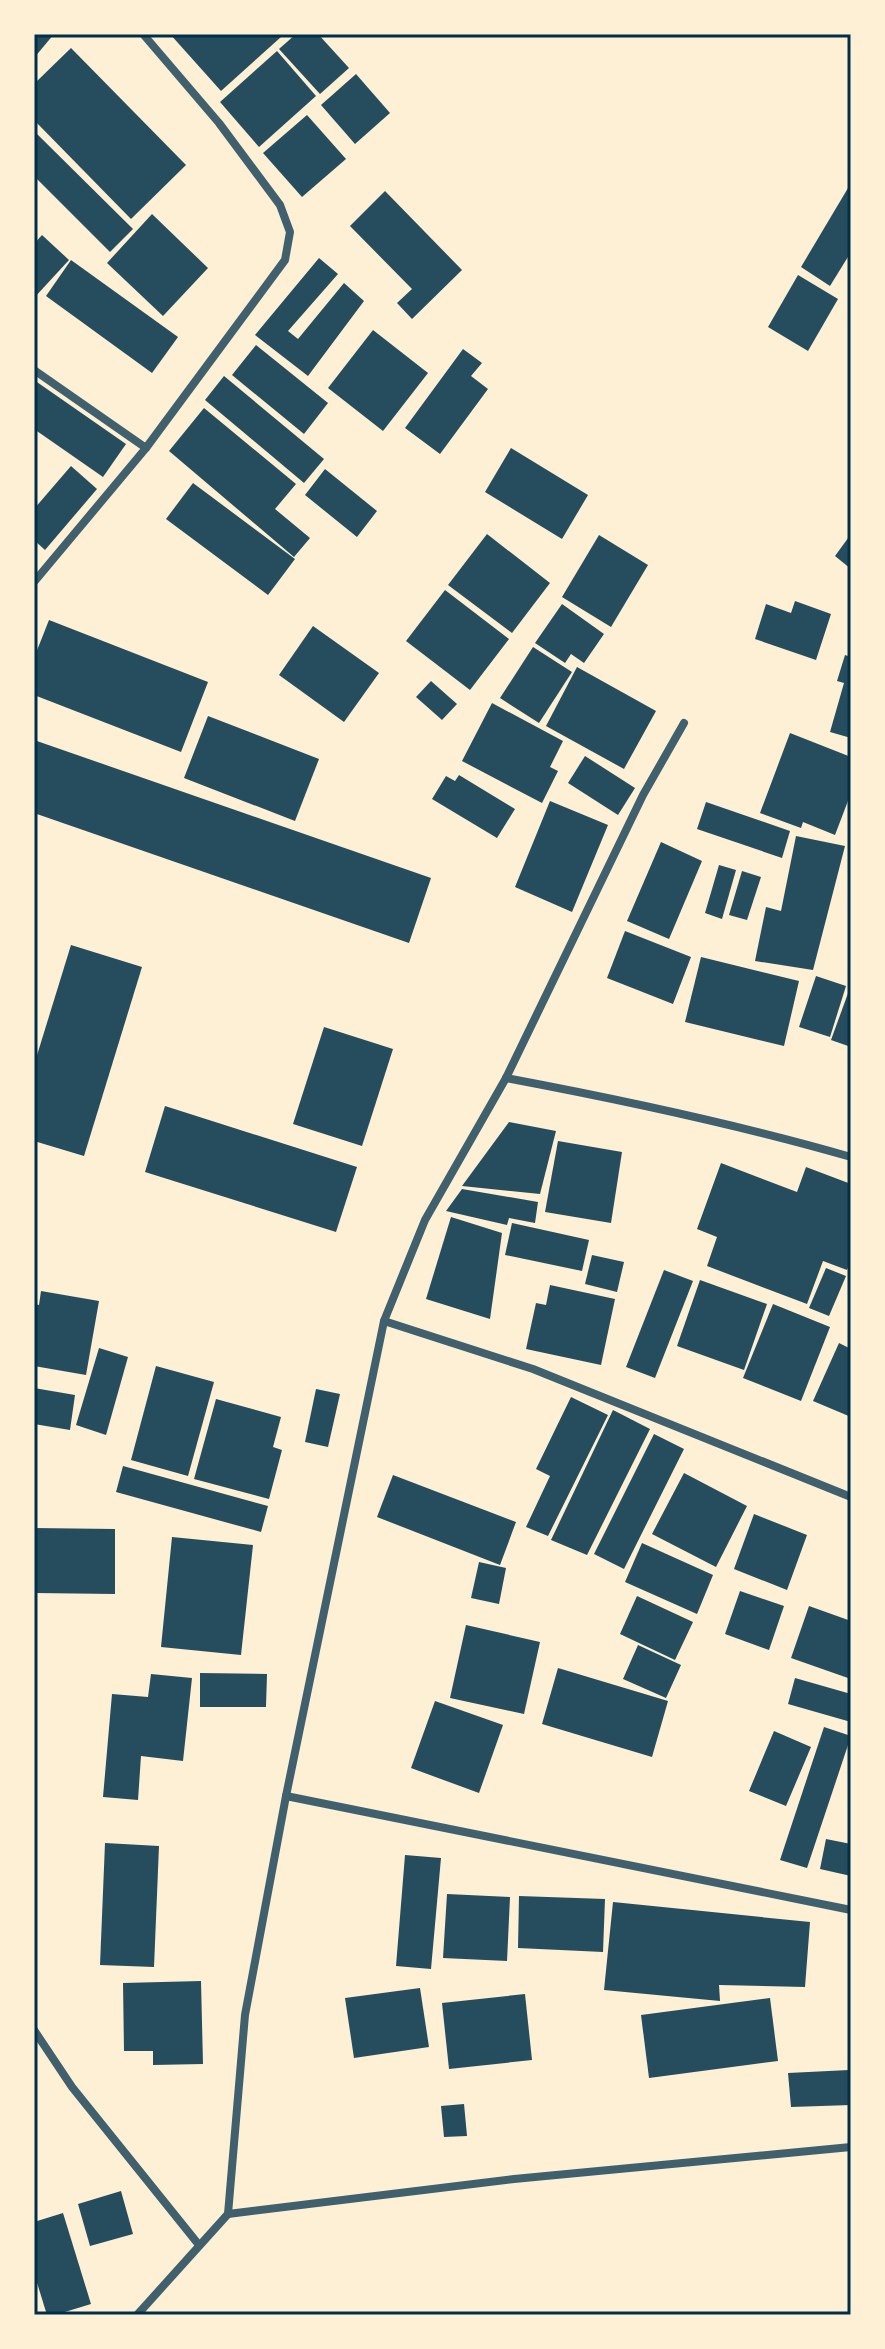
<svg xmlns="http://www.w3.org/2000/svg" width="885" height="2349" font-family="Overpass,sans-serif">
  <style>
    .building { fill: #264d5e }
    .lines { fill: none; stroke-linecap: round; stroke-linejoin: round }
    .minor { stroke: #3f606c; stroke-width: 8 }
    .neatline { fill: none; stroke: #003049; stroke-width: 3 }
  </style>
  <rect width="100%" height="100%" fill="#fdf0d5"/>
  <g class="building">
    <polygon points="34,34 54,34 34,58"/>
    <polygon points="170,34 278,34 281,37 221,91"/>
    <polygon points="296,34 318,34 349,68 320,94 279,49"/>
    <polygon points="71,48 186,165 131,219 34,120 34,84"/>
    <polygon points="277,51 316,96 259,147 220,102"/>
    <polygon points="356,74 390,113 355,144 321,105"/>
    <polygon points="307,115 346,159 302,197 263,153"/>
    <polygon points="34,131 133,229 110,252 34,176"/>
    <polygon points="851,183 851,252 830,286 801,267"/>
    <polygon points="385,191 462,270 412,319 397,303 412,289 350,226"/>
    <polygon points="152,214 208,268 163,316 107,263"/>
    <polygon points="42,235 69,260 34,298 34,244"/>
    <polygon points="319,258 338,274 288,331 298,339 344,283 364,301 308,376 255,335"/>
    <polygon points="71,260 178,337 152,373 46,296"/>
    <polygon points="798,275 838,299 808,351 768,327"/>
    <polygon points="373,330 428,373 383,431 328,388"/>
    <polygon points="256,345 328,403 304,434 232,375"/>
    <polygon points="463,349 482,363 471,376 488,389 440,454 405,428"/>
    <polygon points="224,376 324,459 304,483 205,400"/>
    <polygon points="34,380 126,444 103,477 34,429"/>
    <polygon points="204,408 296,484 275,509 310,538 294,557 169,451"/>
    <polygon points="511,448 588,495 562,539 485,492"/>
    <polygon points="71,466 97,489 45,550 34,540 34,509"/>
    <polygon points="325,469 377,511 357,537 305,495"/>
    <polygon points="193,483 295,559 268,595 166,519"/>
    <polygon points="487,534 550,583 512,633 448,585"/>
    <polygon points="851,534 851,569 835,556"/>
    <polygon points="599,535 648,565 611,627 562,597"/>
    <polygon points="445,590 509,639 470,690 406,641"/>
    <polygon points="795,601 831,614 816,660 755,639 766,604 791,613"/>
    <polygon points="562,604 604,634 584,663 571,654 565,663 535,643"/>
    <polygon points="49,620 208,682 181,752 34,695 34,658"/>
    <polygon points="313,626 379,673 344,722 279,675"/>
    <polygon points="533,647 572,672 539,723 500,698"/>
    <polygon points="845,655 851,657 851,738 830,732 844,683 837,681"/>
    <polygon points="577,667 656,711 624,769 546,726"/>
    <polygon points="431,681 457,704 442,720 416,697"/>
    <polygon points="492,703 563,741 550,767 558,771 542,803 462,761"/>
    <polygon points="208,716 319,759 295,821 184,778"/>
    <polygon points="790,733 851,757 851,793 835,835 803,822 801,828 760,813"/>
    <polygon points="34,740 431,878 409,943 34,813"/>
    <polygon points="585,756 635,788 618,815 568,783"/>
    <polygon points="459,775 515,809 497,838 432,799 446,776 455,781"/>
    <polygon points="550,801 608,825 572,912 515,887"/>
    <polygon points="706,802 790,831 782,858 697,829"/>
    <polygon points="796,836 845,846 813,970 755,961 766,907 781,911"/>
    <polygon points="661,842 702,861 669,939 627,921"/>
    <polygon points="719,865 736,870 722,919 705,913"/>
    <polygon points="742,871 761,877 747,920 729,915"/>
    <polygon points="625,931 691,957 673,1004 607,978"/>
    <polygon points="71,945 142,967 84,1156 34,1141 34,1065"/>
    <polygon points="701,957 799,981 784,1046 685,1022"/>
    <polygon points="816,976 846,986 830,1037 799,1027"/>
    <polygon points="851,985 851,1047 831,1040"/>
    <polygon points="324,1027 393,1049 362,1146 293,1124"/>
    <polygon points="165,1106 357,1167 336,1232 145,1172"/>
    <polygon points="509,1122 556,1131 540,1194 462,1186"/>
    <polygon points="558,1141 622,1152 611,1223 545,1212"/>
    <polygon points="721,1163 797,1192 806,1167 851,1184 851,1259 847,1270 823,1261 807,1304 707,1266 717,1237 697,1229"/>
    <polygon points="462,1189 538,1202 535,1223 509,1218 507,1225 446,1211"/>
    <polygon points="451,1217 502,1233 490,1319 426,1299"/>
    <polygon points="512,1223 589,1240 582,1271 505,1255"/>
    <polygon points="592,1255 624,1262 617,1292 585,1284"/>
    <polygon points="826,1268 846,1276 829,1316 809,1308"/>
    <polygon points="664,1270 693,1281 655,1378 626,1367"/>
    <polygon points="700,1280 767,1304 744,1370 677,1346"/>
    <polygon points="550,1285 615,1299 601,1365 526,1349 536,1303 546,1305"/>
    <polygon points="41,1291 99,1301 86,1375 34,1366 34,1304 39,1305"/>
    <polygon points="773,1304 830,1327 801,1401 743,1378"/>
    <polygon points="839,1343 851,1349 851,1417 813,1401"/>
    <polygon points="99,1348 128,1357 106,1435 76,1425"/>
    <polygon points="156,1366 214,1382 188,1476 131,1460"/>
    <polygon points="34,1388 75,1395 70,1430 34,1424"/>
    <polygon points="316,1389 340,1394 328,1447 305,1442"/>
    <polygon points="571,1397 608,1415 548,1536 526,1527 550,1476 536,1469"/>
    <polygon points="216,1399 281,1417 273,1447 282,1450 269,1499 194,1479"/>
    <polygon points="613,1410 650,1429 587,1555 551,1540"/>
    <polygon points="654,1434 684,1449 624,1569 594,1554"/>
    <polygon points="123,1466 268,1506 261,1532 116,1492"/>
    <polygon points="684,1473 747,1506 716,1567 652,1534"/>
    <polygon points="393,1475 516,1522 500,1565 377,1517"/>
    <polygon points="754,1514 807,1535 787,1590 734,1569"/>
    <polygon points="34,1528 115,1529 115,1594 34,1593"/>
    <polygon points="172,1537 253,1545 241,1655 161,1647"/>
    <polygon points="642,1543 713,1575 697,1614 625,1582"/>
    <polygon points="479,1562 506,1568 499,1604 471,1598"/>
    <polygon points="740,1591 784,1606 769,1650 725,1634"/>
    <polygon points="637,1596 693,1622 675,1660 620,1634"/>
    <polygon points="809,1606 851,1621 851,1670 848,1678 791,1658"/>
    <polygon points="466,1625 540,1642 524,1714 450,1698"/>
    <polygon points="638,1645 681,1665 666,1698 623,1679"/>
    <polygon points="558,1668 668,1701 652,1757 542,1724"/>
    <polygon points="200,1673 267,1674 266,1707 200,1707"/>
    <polygon points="151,1674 192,1678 183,1761 141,1756 138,1800 103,1797 112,1694 148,1697"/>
    <polygon points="795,1678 851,1694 851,1722 788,1704"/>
    <polygon points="435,1701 503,1725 479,1793 411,1768"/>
    <polygon points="824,1727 851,1736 807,1868 780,1860"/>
    <polygon points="774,1731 811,1747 786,1806 749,1791"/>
    <polygon points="826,1839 851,1844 851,1876 820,1869"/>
    <polygon points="105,1843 159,1846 154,1967 100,1965"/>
    <polygon points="405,1855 441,1858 431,1969 396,1966"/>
    <polygon points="447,1894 510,1897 507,1961 443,1958"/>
    <polygon points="519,1896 605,1899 603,1952 518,1948"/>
    <polygon points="613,1902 810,1922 805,1987 719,1985 720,2001 604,1990"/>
    <polygon points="201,1981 203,2064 153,2065 153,2051 124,2051 123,1983"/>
    <polygon points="420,1988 429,2047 354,2058 345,1998"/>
    <polygon points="525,1994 532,2060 449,2069 442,2003"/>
    <polygon points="770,1998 778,2061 649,2078 641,2015"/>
    <polygon points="849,2070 851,2105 791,2107 788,2073"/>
    <polygon points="464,2104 467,2136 444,2137 441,2106"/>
    <polygon points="121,2191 133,2234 90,2246 78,2204"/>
    <polygon points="63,2213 91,2304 55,2315 47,2315 34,2273 34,2222"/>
  </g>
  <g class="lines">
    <g class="minor">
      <polyline points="34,370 146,448"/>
      <polyline points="34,582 146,448 285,260 290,232 280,205 219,123 143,34"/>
      <path d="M 506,1078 C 623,1100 737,1124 851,1157"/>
      <polyline points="384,1321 533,1369 851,1497"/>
      <polyline points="286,1796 851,1910"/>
      <polyline points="34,2030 72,2087 199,2245"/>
      <polyline points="228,2214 245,2015 286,1796 384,1321 425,1220 506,1078 643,795 684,723"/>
      <polyline points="137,2315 228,2214 514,2179 851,2147"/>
    </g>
  </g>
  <rect width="885" height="2349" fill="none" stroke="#fdf0d5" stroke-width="72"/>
  <rect x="36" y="36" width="813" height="2277" class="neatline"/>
</svg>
